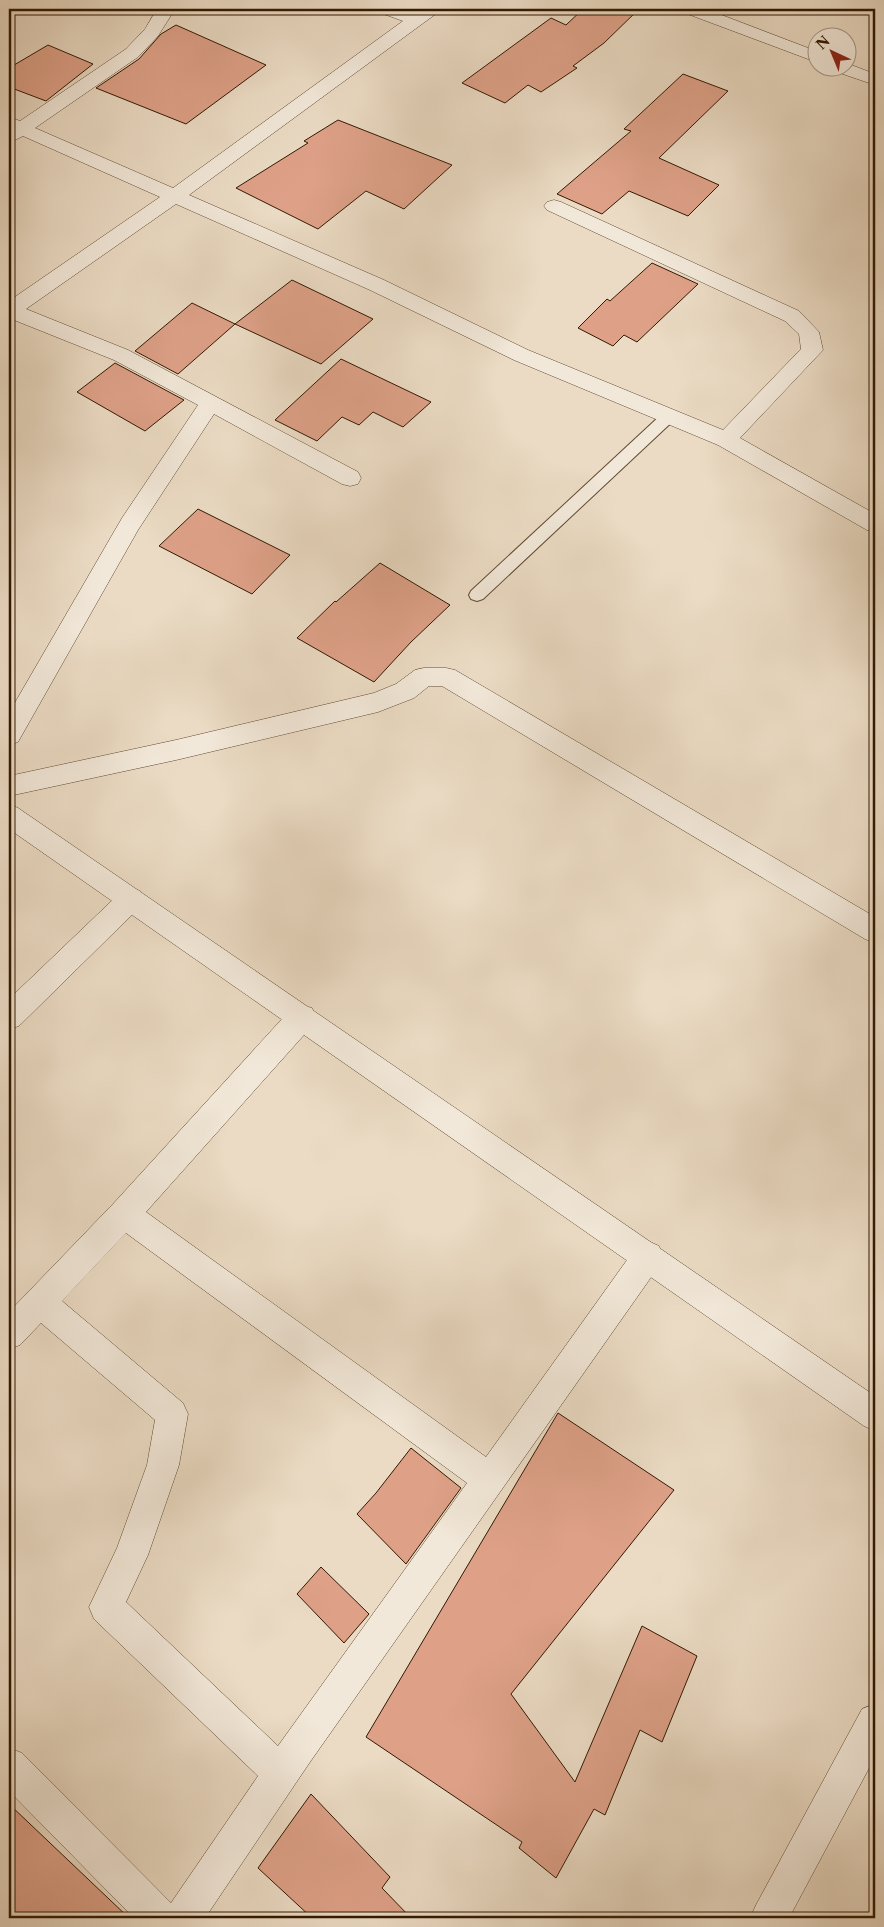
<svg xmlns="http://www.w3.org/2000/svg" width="884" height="1927" font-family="'Libre Caslon Text',serif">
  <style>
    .building { fill: #dea188; stroke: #321900 }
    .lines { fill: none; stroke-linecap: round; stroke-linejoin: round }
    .service-casing { stroke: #604a31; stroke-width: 2 }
    .minor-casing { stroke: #604a31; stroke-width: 1 }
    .tertiary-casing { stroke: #604a31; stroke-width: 1 }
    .service { fill: #f2e8d9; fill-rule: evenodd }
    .minor { fill: #f2e8d9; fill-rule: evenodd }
    .tertiary { fill: #f2e8d9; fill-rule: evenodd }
  </style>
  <rect width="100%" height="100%" fill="#ebdbc4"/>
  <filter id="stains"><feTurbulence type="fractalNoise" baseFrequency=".004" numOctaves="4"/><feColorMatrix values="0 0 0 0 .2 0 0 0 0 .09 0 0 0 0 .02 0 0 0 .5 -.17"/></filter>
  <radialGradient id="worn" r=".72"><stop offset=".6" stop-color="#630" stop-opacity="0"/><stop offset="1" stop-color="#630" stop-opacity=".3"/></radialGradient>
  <g class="building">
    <polygon points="583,9 639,9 604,43 573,66 577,68 541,92 528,85 505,103 462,83 551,18 566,25"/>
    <polygon points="176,25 266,65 186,124 96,88 139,59 161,34"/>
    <polygon points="48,45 93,64 46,101 9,87 9,68"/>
    <polygon points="683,74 728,91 659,158 719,185 688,216 629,191 602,214 557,194 631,131 624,129"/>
    <polygon points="338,120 452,165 404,209 366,191 318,229 236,188 308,143 304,141"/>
    <polygon points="652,263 698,284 637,342 624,335 613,346 578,328 607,299 610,301"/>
    <polygon points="292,280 373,319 321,364 235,324"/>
    <polygon points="192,303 235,324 178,374 135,351"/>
    <polygon points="341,359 431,402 403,427 373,412 359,425 342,417 317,441 275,420"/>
    <polygon points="115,363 184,400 145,431 77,392"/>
    <polygon points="198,509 290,555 252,594 159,546"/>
    <polygon points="380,563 450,605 411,642 374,682 297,638 335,601 336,602"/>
    <polygon points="558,1413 674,1490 511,1694 575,1782 642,1626 697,1656 662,1742 640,1730 605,1815 594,1809 556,1878 519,1848 522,1842 366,1737"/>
    <polygon points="411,1448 461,1488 406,1564 357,1514 376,1493"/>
    <polygon points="321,1567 369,1614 344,1643 297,1594"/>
    <polygon points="311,1794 390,1877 382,1888 411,1918 312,1918 258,1868"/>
    <polygon points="9,1804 129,1918 9,1918"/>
  </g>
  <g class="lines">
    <g class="service-casing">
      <polygon id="service" points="668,412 673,413 675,417 673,421 483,599 477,601 471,599 469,595 471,591 663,413"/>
    </g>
    <g class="minor-casing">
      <g id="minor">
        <polygon points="157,9 175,9 158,36 138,57 35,128 173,188 403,21 381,13 378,9 402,9 414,13 420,9 440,9 437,13 189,195 384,280 528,350 723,430 801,349 799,334 785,321 547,210 544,206 547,202 554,200 561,202 799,311 819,332 823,350 740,438 875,514 875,532 867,530 718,445 514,360 370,290 176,204 26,309 128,350 358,472 361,478 358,484 350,486 342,484 214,414 138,530 18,742 9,745 9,713 122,518 198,405 114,360 9,318 9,301 160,197 23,136 9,143 9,117 20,121 126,49 145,29"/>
        <polygon points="682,9 706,9 816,51 816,62 685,13"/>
        <polygon points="846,63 875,74 875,85 837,72 834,68 846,68"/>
        <polygon points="424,668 446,668 455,670 875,917 875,943 865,939 442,686 429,686 414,698 378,712 176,760 9,796 9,776 176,740 374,693 396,684 415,670"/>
        <polygon points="131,888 140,891 144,899 140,907 19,1026 9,1029 9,999 122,891"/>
        <path d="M 302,1005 L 312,1008 L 316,1017 L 312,1026 L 146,1212 L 486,1457 L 637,1246 L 648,1241 L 659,1246 L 663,1256 L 659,1266 L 310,1762 L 205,1918 L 134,1918 L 9,1791 L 9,1748 L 22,1753 L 171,1903 L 258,1776 L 94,1619 L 89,1607 L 117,1548 L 147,1465 L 155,1420 L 41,1323 L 20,1345 L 9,1349 L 9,1312 L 113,1204 L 292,1008 ZM 126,1233 L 467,1483 L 278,1746 L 126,1602 L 148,1555 L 179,1465 L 188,1414 L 183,1403 L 62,1301 Z"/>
      </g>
    </g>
    <g class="tertiary-casing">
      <g id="tertiary">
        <polygon points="9,804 18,808 875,1396 875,1431 864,1426 9,829"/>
        <polygon points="875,1704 875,1757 789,1918 750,1918 756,1905 862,1709"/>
      </g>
    </g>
    <use href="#service" class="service"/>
    <use href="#minor" class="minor"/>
    <use href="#tertiary" class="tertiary"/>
  </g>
  <rect width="884" height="1927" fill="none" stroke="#ebdbc4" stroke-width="30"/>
  <rect x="10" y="10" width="864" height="1907" fill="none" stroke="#321900" stroke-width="2.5"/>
  <rect x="15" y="15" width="854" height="1897" fill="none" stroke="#321900"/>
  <g transform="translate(832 52) rotate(316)"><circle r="24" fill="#f2e8d9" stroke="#a59582"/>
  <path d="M0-4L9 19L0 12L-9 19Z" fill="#8f2418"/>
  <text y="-8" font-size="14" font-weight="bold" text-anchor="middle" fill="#321900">N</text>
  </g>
  <rect width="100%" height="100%" filter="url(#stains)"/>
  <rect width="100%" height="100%" fill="url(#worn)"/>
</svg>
